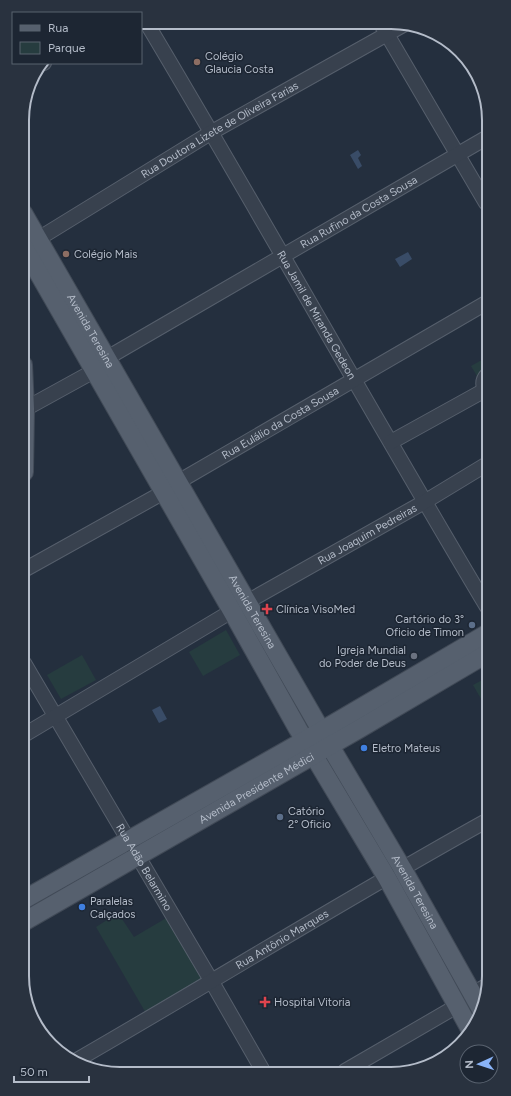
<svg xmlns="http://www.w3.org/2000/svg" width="511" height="1096" font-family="Figtree,sans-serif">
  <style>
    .green { fill: #263c3f }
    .water { fill: #394c67 }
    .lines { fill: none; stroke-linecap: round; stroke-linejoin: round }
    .minor-casing { stroke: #565f6c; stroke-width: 16 }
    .major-casing { stroke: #414a57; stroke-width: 20 }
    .minor { stroke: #38414e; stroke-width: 14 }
    .major { stroke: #56606e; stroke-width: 18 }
    .education-dot { fill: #8d6e63; stroke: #1d2633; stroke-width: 1.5 }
    .health-dot { fill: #e0444e; stroke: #1d2633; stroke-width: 1.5 }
    .service-dot { fill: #5c6f8a; stroke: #1d2633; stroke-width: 1.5 }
    .worship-dot { fill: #6b7280; stroke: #1d2633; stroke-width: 1.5 }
    .shop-dot { fill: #3f7fe0; stroke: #1d2633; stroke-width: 1.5 }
    .labels { text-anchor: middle; stroke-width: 3; stroke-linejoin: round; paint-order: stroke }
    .poi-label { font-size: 11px; fill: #b4bcc9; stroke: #1d2633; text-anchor: start }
    .street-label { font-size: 11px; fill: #b4bcc9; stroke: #1d2633 }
    .rim { fill: none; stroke: #b4bcc9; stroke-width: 2 }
  </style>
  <rect width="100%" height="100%" fill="#242f3e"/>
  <g class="green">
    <polygon points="487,357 487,393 471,366"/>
    <polygon points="226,630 240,655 203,676 189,652"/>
    <polygon points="82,655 96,680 61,699 47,675"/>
    <polygon points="488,677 488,711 473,685"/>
    <polygon points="118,913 134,937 168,917 205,979 147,1015 96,927"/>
  </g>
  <g class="water">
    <polygon points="358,150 361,155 358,158 362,166 358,169 350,155"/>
    <polygon points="408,252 412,259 400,267 395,259"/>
    <polygon points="160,706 167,719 159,723 152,710"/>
  </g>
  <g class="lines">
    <g class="minor-casing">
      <g id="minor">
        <path id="s1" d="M 146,22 C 262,216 371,413 487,607"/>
        <polyline points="381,24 486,203"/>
        <polyline points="41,64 44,63"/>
        <path id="s2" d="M 38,239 L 212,132 L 405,24"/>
        <path id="s3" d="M 107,358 L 486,138"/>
        <path d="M 487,375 C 482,380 482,387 487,392"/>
        <polyline points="25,409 94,371"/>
        <polyline points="391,442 485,390"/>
        <path id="s4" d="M 178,482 L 486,303"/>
        <polyline points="24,570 164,492"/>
        <path id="s5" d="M 247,602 L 426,501 L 487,464"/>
        <path id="s6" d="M 24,663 L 212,982 L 263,1071"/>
        <polyline points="24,735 232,611"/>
        <polyline points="472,994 488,985"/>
        <path id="s7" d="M 77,1060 C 214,981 349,897 488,820"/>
        <polyline points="345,1071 457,1006"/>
      </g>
    </g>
    <g class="major-casing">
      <g id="major">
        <path id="s8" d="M 23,213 L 330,746 L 402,868 L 482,1011"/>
        <polyline points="23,246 232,611 298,729 387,878 471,1031"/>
        <polyline points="23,365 25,409 24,472"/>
        <polyline points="25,899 321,731 488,633"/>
        <path id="s9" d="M 25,921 L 359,729 L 488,653"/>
      </g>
    </g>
    <use href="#minor" class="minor"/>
    <use href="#major" class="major"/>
  </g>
  <g class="education-dot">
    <circle cx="197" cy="62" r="4"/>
    <circle cx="66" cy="254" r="4"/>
  </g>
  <g class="health-dot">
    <path d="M265 603h4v4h4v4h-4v4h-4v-4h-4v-4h4z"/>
    <path d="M263 996h4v4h4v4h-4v4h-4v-4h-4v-4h4z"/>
  </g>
  <g class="service-dot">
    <circle cx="472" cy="625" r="4"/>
    <circle cx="280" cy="817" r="4"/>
  </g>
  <circle class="worship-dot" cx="414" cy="656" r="4"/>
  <g class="shop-dot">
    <circle cx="364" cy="748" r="4"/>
    <circle cx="82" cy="907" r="4"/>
  </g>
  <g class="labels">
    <g class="poi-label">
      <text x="205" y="60">Colégio<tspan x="205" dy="13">Glaucia Costa</tspan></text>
      <text x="74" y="258">Colégio Mais</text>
      <text x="276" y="613">Clínica VisoMed</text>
      <text x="464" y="623" text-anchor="end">Cartório do 3°<tspan x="464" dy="13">Oficio de Timon</tspan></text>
      <text x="406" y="654" text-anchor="end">Igreja Mundial<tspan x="406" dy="13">do Poder de Deus</tspan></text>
      <text x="372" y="752">Eletro Mateus</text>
      <text x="288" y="815">Catório<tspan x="288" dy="13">2° Oficio</tspan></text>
      <text x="90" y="905">Paralelas<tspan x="90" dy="13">Calçados</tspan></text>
      <text x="274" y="1006">Hospital Vitoria</text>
    </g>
    <g class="street-label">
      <text dy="4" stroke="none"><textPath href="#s2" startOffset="212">Rua Doutora Lizete de Oliveira Farias</textPath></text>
      <text dy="4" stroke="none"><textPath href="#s3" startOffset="291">Rua Rufino da Costa Sousa</textPath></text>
      <text dy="4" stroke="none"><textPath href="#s1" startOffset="339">Rua Jamil de Miranda Gedeon</textPath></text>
      <text dy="4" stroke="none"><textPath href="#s8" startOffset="136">Avenida Teresina</textPath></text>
      <text dy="4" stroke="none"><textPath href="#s4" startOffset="118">Rua Eulálio da Costa Sousa</textPath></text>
      <text dy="4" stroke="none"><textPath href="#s5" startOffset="138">Rua Joaquim Pedreiras</textPath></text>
      <text dy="4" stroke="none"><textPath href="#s8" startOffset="460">Avenida Teresina</textPath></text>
      <text dy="4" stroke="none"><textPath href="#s9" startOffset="267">Avenida Presidente Médici</textPath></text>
      <text dy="4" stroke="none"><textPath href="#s6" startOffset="237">Rua Adão Belarmino</textPath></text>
      <text dy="4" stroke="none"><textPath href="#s8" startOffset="784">Avenida Teresina</textPath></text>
      <text dy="4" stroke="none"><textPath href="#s7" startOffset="238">Rua Antônio Marques</textPath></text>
    </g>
  </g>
  <path d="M0 0H511V1096H0ZM120 29H391A91 91 0 0 1 482 120V976A91 91 0 0 1 391 1067H120A91 91 0 0 1 29 976V120A91 91 0 0 1 120 29Z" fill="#29323f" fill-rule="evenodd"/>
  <path class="rim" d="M120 29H391A91 91 0 0 1 482 120V976A91 91 0 0 1 391 1067H120A91 91 0 0 1 29 976V120A91 91 0 0 1 120 29Z"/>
  <rect x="12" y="12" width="130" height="52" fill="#1d2633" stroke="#59626f"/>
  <rect x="20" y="25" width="20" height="6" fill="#56606e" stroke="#59626f"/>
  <text x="48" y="32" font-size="12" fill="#b4bcc9">Rua</text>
  <rect x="20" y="42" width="20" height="12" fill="#263c3f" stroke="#59626f"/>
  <text x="48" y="52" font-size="12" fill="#b4bcc9">Parque</text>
  <g transform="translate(479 1064) rotate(267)"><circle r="19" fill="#1d2633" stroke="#59626f"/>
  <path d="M0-3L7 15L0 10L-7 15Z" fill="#8ab4f8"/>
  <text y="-6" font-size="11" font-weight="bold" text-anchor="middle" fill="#b4bcc9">N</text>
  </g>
  <path d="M14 1076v6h75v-6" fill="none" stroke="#b4bcc9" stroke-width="2"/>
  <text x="20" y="1076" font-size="12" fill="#b4bcc9" stroke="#1d2633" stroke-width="3" paint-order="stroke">50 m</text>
</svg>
